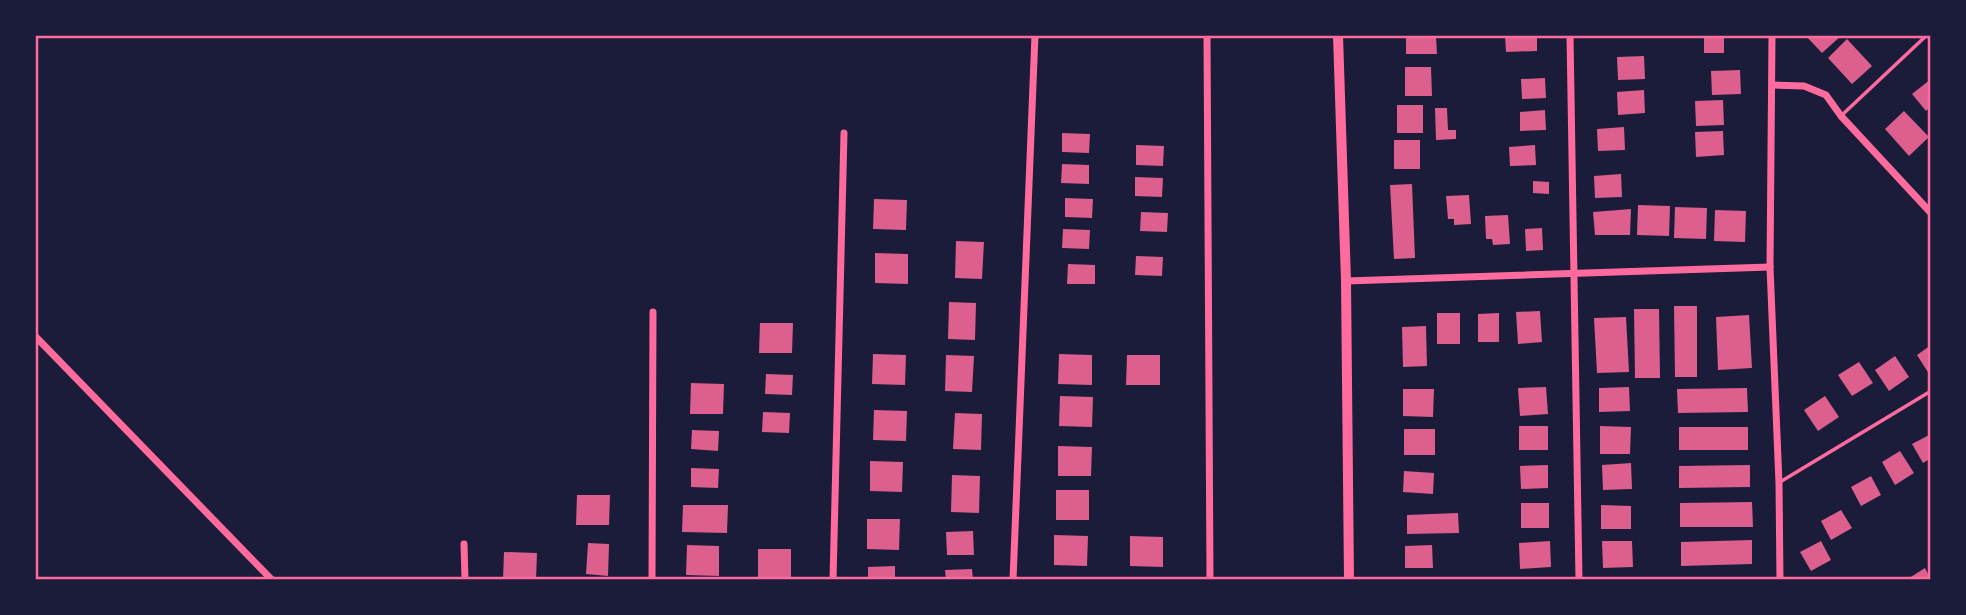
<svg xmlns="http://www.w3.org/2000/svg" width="1966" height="615" font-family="'Source Sans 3',sans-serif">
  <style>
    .building { fill: #dd5f8e }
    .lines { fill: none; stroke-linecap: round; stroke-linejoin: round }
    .service { stroke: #ff6b9d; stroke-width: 3.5 }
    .minor { stroke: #ff6b9d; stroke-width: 7 }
    .tertiary { stroke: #ff6b9d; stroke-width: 10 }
    .neatline { fill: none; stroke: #ff6b9d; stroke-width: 2.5 }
  </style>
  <rect width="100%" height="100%" fill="#1b1b3a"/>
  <g class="building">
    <polygon points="1406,35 1436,35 1437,54 1406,54"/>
    <polygon points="1505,35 1537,35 1537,51 1506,52"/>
    <rect x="1704" y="35" width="20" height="18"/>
    <polygon points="1805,35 1842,35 1822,53"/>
    <polygon points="1847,39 1872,66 1852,84 1828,58"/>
    <polygon points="1644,56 1645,79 1618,80 1617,57"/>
    <polygon points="1405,67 1431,67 1432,96 1405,96"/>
    <polygon points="1740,70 1741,94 1712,95 1711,71"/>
    <polygon points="1545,78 1546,98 1522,99 1521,79"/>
    <polygon points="1931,79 1931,106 1926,111 1912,94"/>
    <polygon points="1644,90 1645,113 1618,115 1617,92"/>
    <polygon points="1723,100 1724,125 1696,126 1695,101"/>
    <rect x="1397" y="105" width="26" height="28"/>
    <polygon points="1435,108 1447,108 1448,130 1456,130 1456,139 1436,140"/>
    <polygon points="1545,110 1546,130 1520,131 1520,112"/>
    <polygon points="1904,111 1929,137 1909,156 1885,129"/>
    <polygon points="1624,127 1625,150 1598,151 1597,129"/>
    <polygon points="1723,131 1724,155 1696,157 1695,132"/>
    <polygon points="1062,133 1090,134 1089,153 1062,152"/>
    <rect x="1394" y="140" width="26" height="29"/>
    <polygon points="1136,145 1164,146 1163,166 1136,165"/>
    <polygon points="1535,145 1536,165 1510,166 1509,147"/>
    <polygon points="1062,164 1089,165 1089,184 1061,183"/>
    <polygon points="1621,174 1622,197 1595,198 1594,176"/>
    <polygon points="1135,177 1163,178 1162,197 1135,196"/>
    <polygon points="1533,181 1549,182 1549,194 1533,193"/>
    <polygon points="1412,184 1415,258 1394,259 1390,185"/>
    <polygon points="1469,195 1471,224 1454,225 1454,219 1448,219 1446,196"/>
    <polygon points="1065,198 1093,199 1092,218 1065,217"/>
    <polygon points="874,199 907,200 906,230 873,229"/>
    <polygon points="1638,205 1670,206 1669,236 1637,235"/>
    <polygon points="1675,207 1707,208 1706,239 1674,238"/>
    <polygon points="1631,209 1630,235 1595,235 1593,212"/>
    <polygon points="1715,210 1746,211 1745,242 1714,241"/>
    <polygon points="1141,212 1168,213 1167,232 1140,231"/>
    <polygon points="1508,215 1510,244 1493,245 1492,239 1486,239 1485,216"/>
    <polygon points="1542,228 1543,250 1526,251 1525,229"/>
    <polygon points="1063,229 1090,230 1089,249 1062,248"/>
    <polygon points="956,241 984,242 982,279 955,278"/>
    <polygon points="875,253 908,254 908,284 875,283"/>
    <polygon points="1136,256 1163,257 1162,276 1135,275"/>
    <polygon points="1068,264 1095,265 1095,284 1067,284"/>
    <polygon points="949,302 976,303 975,340 948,339"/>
    <polygon points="1674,306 1697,306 1697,377 1675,377"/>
    <polygon points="1634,309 1659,309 1660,378 1635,378"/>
    <polygon points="1540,311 1542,342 1518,344 1516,312"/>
    <rect x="1437" y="313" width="23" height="31"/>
    <polygon points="1499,313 1499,342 1478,342 1478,314"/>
    <polygon points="1749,315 1752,368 1718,370 1716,317"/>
    <polygon points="1626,317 1629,372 1597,373 1594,318"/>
    <polygon points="760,323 793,323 792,353 759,353"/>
    <polygon points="1426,326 1427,366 1403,367 1402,327"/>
    <polygon points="1931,345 1931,377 1917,355"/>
    <polygon points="873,354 906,355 905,385 872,384"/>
    <polygon points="1059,354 1092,355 1092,385 1058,384"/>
    <polygon points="946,355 974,356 972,392 945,391"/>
    <polygon points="1127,355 1160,355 1160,385 1126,385"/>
    <polygon points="1895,356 1909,377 1889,391 1875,370"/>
    <polygon points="1859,362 1873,383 1852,396 1838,375"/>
    <polygon points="766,374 793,375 792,395 765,394"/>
    <polygon points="691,383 724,384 723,414 690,414"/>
    <polygon points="1546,387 1548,414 1520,416 1518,388"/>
    <polygon points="1629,387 1630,411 1599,412 1599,388"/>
    <polygon points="1747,388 1748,412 1678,413 1677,389"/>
    <polygon points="1403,389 1434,389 1433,417 1403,416"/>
    <polygon points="1060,396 1093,397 1092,427 1059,426"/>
    <polygon points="1825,396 1839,417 1818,431 1804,410"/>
    <polygon points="874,410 907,411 906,441 873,440"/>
    <polygon points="763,412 790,413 789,433 762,432"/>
    <polygon points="955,413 982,414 981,450 953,449"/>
    <rect x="1519" y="426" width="29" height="24"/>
    <polygon points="1600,426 1631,427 1630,454 1600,454"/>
    <rect x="1679" y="427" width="69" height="23"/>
    <rect x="1404" y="429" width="31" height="26"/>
    <polygon points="692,430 719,431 718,451 691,449"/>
    <polygon points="1931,434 1931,458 1923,463 1912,444"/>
    <polygon points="1058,446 1092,447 1091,476 1058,476"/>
    <polygon points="1900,451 1914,473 1895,485 1882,462"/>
    <polygon points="870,461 903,462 902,492 870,491"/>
    <polygon points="1631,463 1632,489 1603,490 1602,465"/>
    <polygon points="1548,465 1548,488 1521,489 1520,466"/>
    <polygon points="1750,465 1750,487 1679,488 1679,466"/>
    <polygon points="691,468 719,469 718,488 691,487"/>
    <polygon points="1404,471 1434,473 1433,494 1403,492"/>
    <polygon points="952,475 980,476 979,513 951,512"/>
    <polygon points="1871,476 1881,495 1861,506 1851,487"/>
    <rect x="1056" y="490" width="33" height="30"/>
    <polygon points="577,495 610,495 609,525 576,525"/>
    <polygon points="1752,502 1753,527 1680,527 1680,503"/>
    <rect x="1521" y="503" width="28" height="25"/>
    <polygon points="683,505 728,505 727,533 682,532"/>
    <polygon points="1601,505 1631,506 1631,529 1601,529"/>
    <polygon points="1841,510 1852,528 1831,540 1821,521"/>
    <polygon points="1458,513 1459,533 1407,534 1407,515"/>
    <polygon points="867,519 900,519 899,550 867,549"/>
    <polygon points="973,531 974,555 947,555 946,532"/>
    <polygon points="1054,535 1088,536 1087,566 1054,565"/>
    <polygon points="1130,536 1163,537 1163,567 1130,566"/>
    <polygon points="1752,540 1752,564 1681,566 1681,542"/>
    <polygon points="1550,541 1551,567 1520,569 1519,543"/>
    <polygon points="1602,541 1632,541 1633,567 1603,568"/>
    <polygon points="1821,541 1831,560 1811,571 1800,552"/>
    <polygon points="588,543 609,544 608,576 586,574"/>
    <polygon points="687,545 719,546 719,576 686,575"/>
    <polygon points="1432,545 1433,568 1405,568 1405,546"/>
    <polygon points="758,549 791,549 791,580 758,579"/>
    <polygon points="504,552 537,553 536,580 503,580"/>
    <polygon points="895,566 895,580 868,580 868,567"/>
    <polygon points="1925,568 1931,580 1906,580"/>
    <polygon points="972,569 973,580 946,580 945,570"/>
  </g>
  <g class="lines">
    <g class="service">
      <polyline points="1842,115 1927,35"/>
      <polyline points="1780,482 1931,391"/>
    </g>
    <g class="minor">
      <polyline points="1207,35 1210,580"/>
      <polyline points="1570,35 1579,580"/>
      <polyline points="1772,35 1770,267 1779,483 1780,580"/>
      <polyline points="1773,85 1804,86 1826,95 1841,116 1931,213"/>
      <polyline points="1346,281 1770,267"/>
      <polyline points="35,336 272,580"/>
      <polyline points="464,544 465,580"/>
      <polyline points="652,580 653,312"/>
      <polyline points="833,580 844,133"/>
      <polyline points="1013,580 1035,35"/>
    </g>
    <polyline class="tertiary" points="1338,35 1346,281 1349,580"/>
  </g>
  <rect width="1966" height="615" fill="none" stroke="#1b1b3a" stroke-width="74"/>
  <rect x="37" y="37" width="1892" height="541" class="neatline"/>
</svg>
